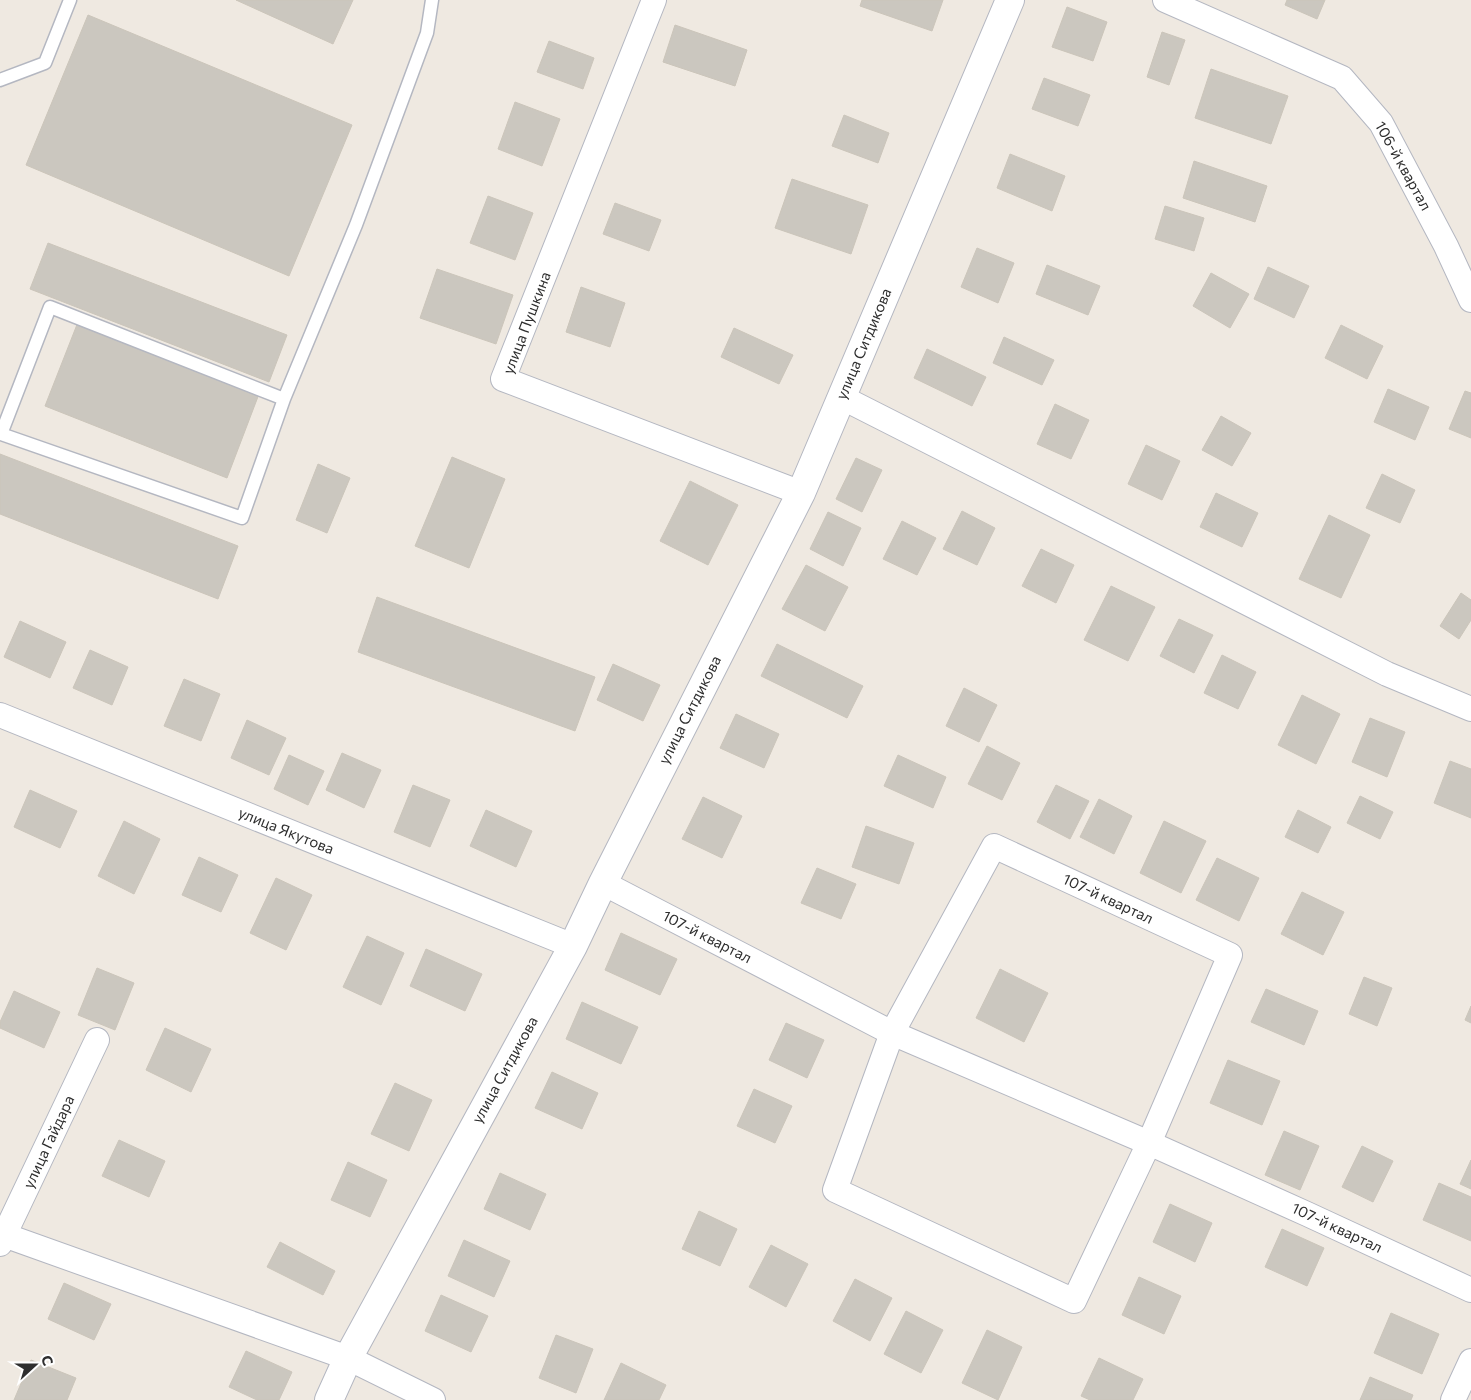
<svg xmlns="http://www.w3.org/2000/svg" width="1471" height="1400" font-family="Commissioner,sans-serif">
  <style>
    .building { fill: #cbc7bf; stroke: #cbc5ba }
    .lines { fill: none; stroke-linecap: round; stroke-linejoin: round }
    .service-casing { stroke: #b4b7c1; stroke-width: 15 }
    .minor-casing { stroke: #b4b7c1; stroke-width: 26 }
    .tertiary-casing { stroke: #b4b7c1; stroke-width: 30 }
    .service { stroke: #fff; stroke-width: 12 }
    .minor { stroke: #fff; stroke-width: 24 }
    .tertiary { stroke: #fff; stroke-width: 28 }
    .labels { text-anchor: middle; stroke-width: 5; stroke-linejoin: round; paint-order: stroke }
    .street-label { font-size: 15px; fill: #2e2e2e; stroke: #fff }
  </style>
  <rect width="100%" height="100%" fill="#efe9e1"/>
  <g class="building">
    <polygon points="236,0 353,0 333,44"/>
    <polygon points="862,0 943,0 932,31 860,6"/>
    <polygon points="1287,0 1325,0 1317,19 1285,5"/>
    <polygon points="1067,7 1107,22 1093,61 1052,47"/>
    <polygon points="88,15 352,125 289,276 26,165"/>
    <polygon points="675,25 747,50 735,86 663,62"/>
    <polygon points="1162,32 1185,40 1169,85 1147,77"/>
    <polygon points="549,41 594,58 583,89 537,72"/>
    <polygon points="1211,69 1288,96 1271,144 1195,118"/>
    <polygon points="1044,78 1090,95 1078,126 1032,109"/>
    <polygon points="515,102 560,119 542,166 498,149"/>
    <polygon points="844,115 889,133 878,163 832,146"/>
    <polygon points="1010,154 1065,176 1052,211 997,188"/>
    <polygon points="1194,161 1267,186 1255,222 1183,198"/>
    <polygon points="792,179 868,205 851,254 775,228"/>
    <polygon points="488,196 533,213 515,260 470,243"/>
    <polygon points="615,203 661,220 649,251 603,234"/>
    <polygon points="1165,206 1204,218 1194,251 1155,239"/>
    <polygon points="48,243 287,335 269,382 30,289"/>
    <polygon points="977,248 1014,263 998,303 961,287"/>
    <polygon points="1047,265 1100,286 1088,315 1036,294"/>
    <polygon points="1268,267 1309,286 1294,318 1254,299"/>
    <polygon points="437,269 513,295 496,344 420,318"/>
    <polygon points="1211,273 1249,294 1230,328 1193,306"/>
    <polygon points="581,287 625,303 610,347 566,332"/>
    <polygon points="78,322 259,394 227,478 45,406"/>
    <polygon points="1341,325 1383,346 1367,379 1325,358"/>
    <polygon points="734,328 793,355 779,384 721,357"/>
    <polygon points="1004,337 1054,360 1042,385 993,363"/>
    <polygon points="927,349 986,377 972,406 914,378"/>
    <polygon points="1388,389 1429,407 1415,440 1374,422"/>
    <polygon points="1465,391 1471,393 1471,438 1449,429"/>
    <polygon points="1055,404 1089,420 1071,459 1037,444"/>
    <polygon points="1221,416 1251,433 1232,466 1202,450"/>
    <polygon points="1146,445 1180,461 1162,500 1128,484"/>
    <polygon points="0,454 238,546 218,599 0,514"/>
    <polygon points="452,457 505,479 469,568 415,546"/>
    <polygon points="856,458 882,470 862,512 836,499"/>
    <polygon points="318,464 350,478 327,533 296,520"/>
    <polygon points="1382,474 1415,490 1400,523 1366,508"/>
    <polygon points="690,481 738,505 708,565 660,541"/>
    <polygon points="1216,493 1258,513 1242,547 1200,527"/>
    <polygon points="962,511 995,528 977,565 943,549"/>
    <polygon points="828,512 861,528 843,566 810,549"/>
    <polygon points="1329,515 1370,535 1341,598 1299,579"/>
    <polygon points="902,521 936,538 917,575 883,559"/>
    <polygon points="1041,549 1074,565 1056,603 1022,586"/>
    <polygon points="806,565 848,587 825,631 782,609"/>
    <polygon points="1111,586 1155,607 1128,661 1084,640"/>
    <polygon points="1461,593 1471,600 1471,620 1459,639 1440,626"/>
    <polygon points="377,597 595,677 575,731 358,652"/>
    <polygon points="1179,619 1213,635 1194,673 1160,656"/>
    <polygon points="20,621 66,642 50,678 4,657"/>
    <polygon points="777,644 863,686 847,718 761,676"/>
    <polygon points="90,650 128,667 112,705 73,688"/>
    <polygon points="1222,655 1256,672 1238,709 1204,693"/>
    <polygon points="613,664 660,685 643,721 597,700"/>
    <polygon points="184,679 220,694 201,741 164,726"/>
    <polygon points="964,688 997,705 979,742 946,726"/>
    <polygon points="1302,695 1340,714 1316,764 1278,745"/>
    <polygon points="736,714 779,734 764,768 720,748"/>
    <polygon points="1370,718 1405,732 1387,777 1352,762"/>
    <polygon points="247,720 286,738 269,775 231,758"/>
    <polygon points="987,746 1020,763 1002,800 968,784"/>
    <polygon points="342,753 381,770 364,808 326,790"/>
    <polygon points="289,755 324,771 308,805 274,789"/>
    <polygon points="898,755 946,777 933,808 884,786"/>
    <polygon points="1450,761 1471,769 1471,818 1434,803"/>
    <polygon points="413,785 450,800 430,847 394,832"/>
    <polygon points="1056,785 1089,801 1070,839 1037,822"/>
    <polygon points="30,790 77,811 60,848 14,827"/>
    <polygon points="1360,796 1393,812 1380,839 1347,823"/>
    <polygon points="703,797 742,816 722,858 682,839"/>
    <polygon points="1099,799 1132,816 1114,854 1080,837"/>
    <polygon points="486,810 532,831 516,867 470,846"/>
    <polygon points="1298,810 1331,827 1318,853 1285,837"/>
    <polygon points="124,821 160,839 134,894 98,876"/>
    <polygon points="1164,821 1206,841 1181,893 1140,873"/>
    <polygon points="866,826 914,843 899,884 852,867"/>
    <polygon points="199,857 238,875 221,912 182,895"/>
    <polygon points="1217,858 1259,878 1239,921 1196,900"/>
    <polygon points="817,868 856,884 841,919 801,903"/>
    <polygon points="276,878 312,895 286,950 250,933"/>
    <polygon points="1302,892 1344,912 1323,955 1281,934"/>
    <polygon points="621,933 677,959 660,995 605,970"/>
    <polygon points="367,936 404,953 381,1005 343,987"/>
    <polygon points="426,949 482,974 465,1011 410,986"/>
    <polygon points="97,968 134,983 115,1030 78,1015"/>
    <polygon points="1000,969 1048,993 1024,1042 976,1018"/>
    <polygon points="1364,977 1392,988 1377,1026 1349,1014"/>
    <polygon points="1266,989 1318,1011 1304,1045 1251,1022"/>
    <polygon points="14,991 60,1012 44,1048 0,1028 0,1022"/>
    <polygon points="582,1002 638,1027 621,1064 566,1039"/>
    <polygon points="1471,1006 1471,1023 1465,1020"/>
    <polygon points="786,1023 824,1040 807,1078 769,1060"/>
    <polygon points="165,1028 211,1049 191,1092 146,1070"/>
    <polygon points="1228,1060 1280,1081 1262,1125 1210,1103"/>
    <polygon points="552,1072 598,1093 582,1129 535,1108"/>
    <polygon points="395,1083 432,1100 409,1151 371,1134"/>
    <polygon points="754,1089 792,1106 775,1143 737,1126"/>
    <polygon points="1284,1131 1319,1146 1300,1190 1265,1175"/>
    <polygon points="119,1140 165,1161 149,1197 102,1176"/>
    <polygon points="1362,1146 1393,1161 1373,1202 1342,1187"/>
    <polygon points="1471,1160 1471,1189 1460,1184"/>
    <polygon points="348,1162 387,1180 370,1217 331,1200"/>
    <polygon points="500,1173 546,1194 530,1230 484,1209"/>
    <polygon points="1439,1183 1471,1197 1471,1241 1423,1220"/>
    <polygon points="1170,1204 1212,1223 1195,1262 1153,1242"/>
    <polygon points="699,1211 737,1229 720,1266 682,1249"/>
    <polygon points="1282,1229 1324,1248 1307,1286 1265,1267"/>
    <polygon points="464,1240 510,1261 494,1297 448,1276"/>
    <polygon points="280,1242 335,1271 323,1295 267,1267"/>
    <polygon points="771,1245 808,1264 786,1307 749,1287"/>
    <polygon points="1139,1277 1181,1296 1164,1334 1122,1315"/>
    <polygon points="855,1279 892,1298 870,1341 833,1321"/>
    <polygon points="64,1283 111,1304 94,1340 48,1319"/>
    <polygon points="441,1295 488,1316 471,1352 425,1331"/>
    <polygon points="906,1311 943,1330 921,1373 884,1354"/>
    <polygon points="1391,1313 1439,1334 1422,1374 1374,1353"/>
    <polygon points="987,1330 1022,1347 998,1400 962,1383"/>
    <polygon points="556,1335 593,1349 576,1393 539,1378"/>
    <polygon points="246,1351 292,1372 279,1400 257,1400 229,1387"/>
    <polygon points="1099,1358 1143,1379 1133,1400 1090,1400 1081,1396"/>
    <polygon points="31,1360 76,1378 67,1400 14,1400"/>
    <polygon points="621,1363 666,1385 659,1400 604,1400"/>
    <polygon points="1370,1377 1413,1395 1411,1400 1360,1400"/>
  </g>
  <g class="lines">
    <g class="service-casing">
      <g id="service">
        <polyline points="0,80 45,63 70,0"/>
        <polyline points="284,399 50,307 1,434 242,518 284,399 356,225 427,33 432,0"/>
      </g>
    </g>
    <g class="minor-casing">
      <g id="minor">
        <polyline points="654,0 503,379 801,493"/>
        <polyline points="1165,0 1342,78 1381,123 1446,246 1471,300"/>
        <polyline points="841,397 1387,674 1471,709"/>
        <polyline points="0,715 573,946"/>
        <polygon points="994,846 1230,955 1149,1143 1074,1301 835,1190 892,1033"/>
        <polyline points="603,883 892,1033 1149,1143 1307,1214 1471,1290"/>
        <polyline points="4,1235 348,1358 433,1400"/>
        <polyline points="0,1244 97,1040"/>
        <polyline points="1453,1400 1471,1361"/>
      </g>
    </g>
    <g class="tertiary-casing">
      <polyline id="tertiary" points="329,1400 348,1358 573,946 603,883 801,493 1010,0"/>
    </g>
    <use href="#service" class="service"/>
    <use href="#minor" class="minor"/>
    <use href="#tertiary" class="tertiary"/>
  </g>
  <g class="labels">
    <g class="street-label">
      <text transform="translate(1403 166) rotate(61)" y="5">106-й квартал</text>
      <text transform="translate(527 323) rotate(-69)" y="5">улица Пушкина</text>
      <text transform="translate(864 344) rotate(-67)" y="5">улица Ситдикова</text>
      <text transform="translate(690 710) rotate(-63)" y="5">улица Ситдикова</text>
      <text transform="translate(286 831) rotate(22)" y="5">улица Якутова</text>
      <text transform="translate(1108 899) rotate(25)" y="5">107-й квартал</text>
      <text transform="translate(707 937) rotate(27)" y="5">107-й квартал</text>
      <text transform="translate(505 1070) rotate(-61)" y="5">улица Ситдикова</text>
      <text transform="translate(49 1142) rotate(-65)" y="5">улица Гайдара</text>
      <text transform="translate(1337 1228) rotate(25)" y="5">107-й квартал</text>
    </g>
  </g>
  <g transform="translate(35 1365) rotate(69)" stroke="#ffffff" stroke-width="4" paint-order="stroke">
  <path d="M0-4L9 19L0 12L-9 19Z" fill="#2e2e2e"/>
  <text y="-8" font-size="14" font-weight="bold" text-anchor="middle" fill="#2e2e2e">С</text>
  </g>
</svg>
